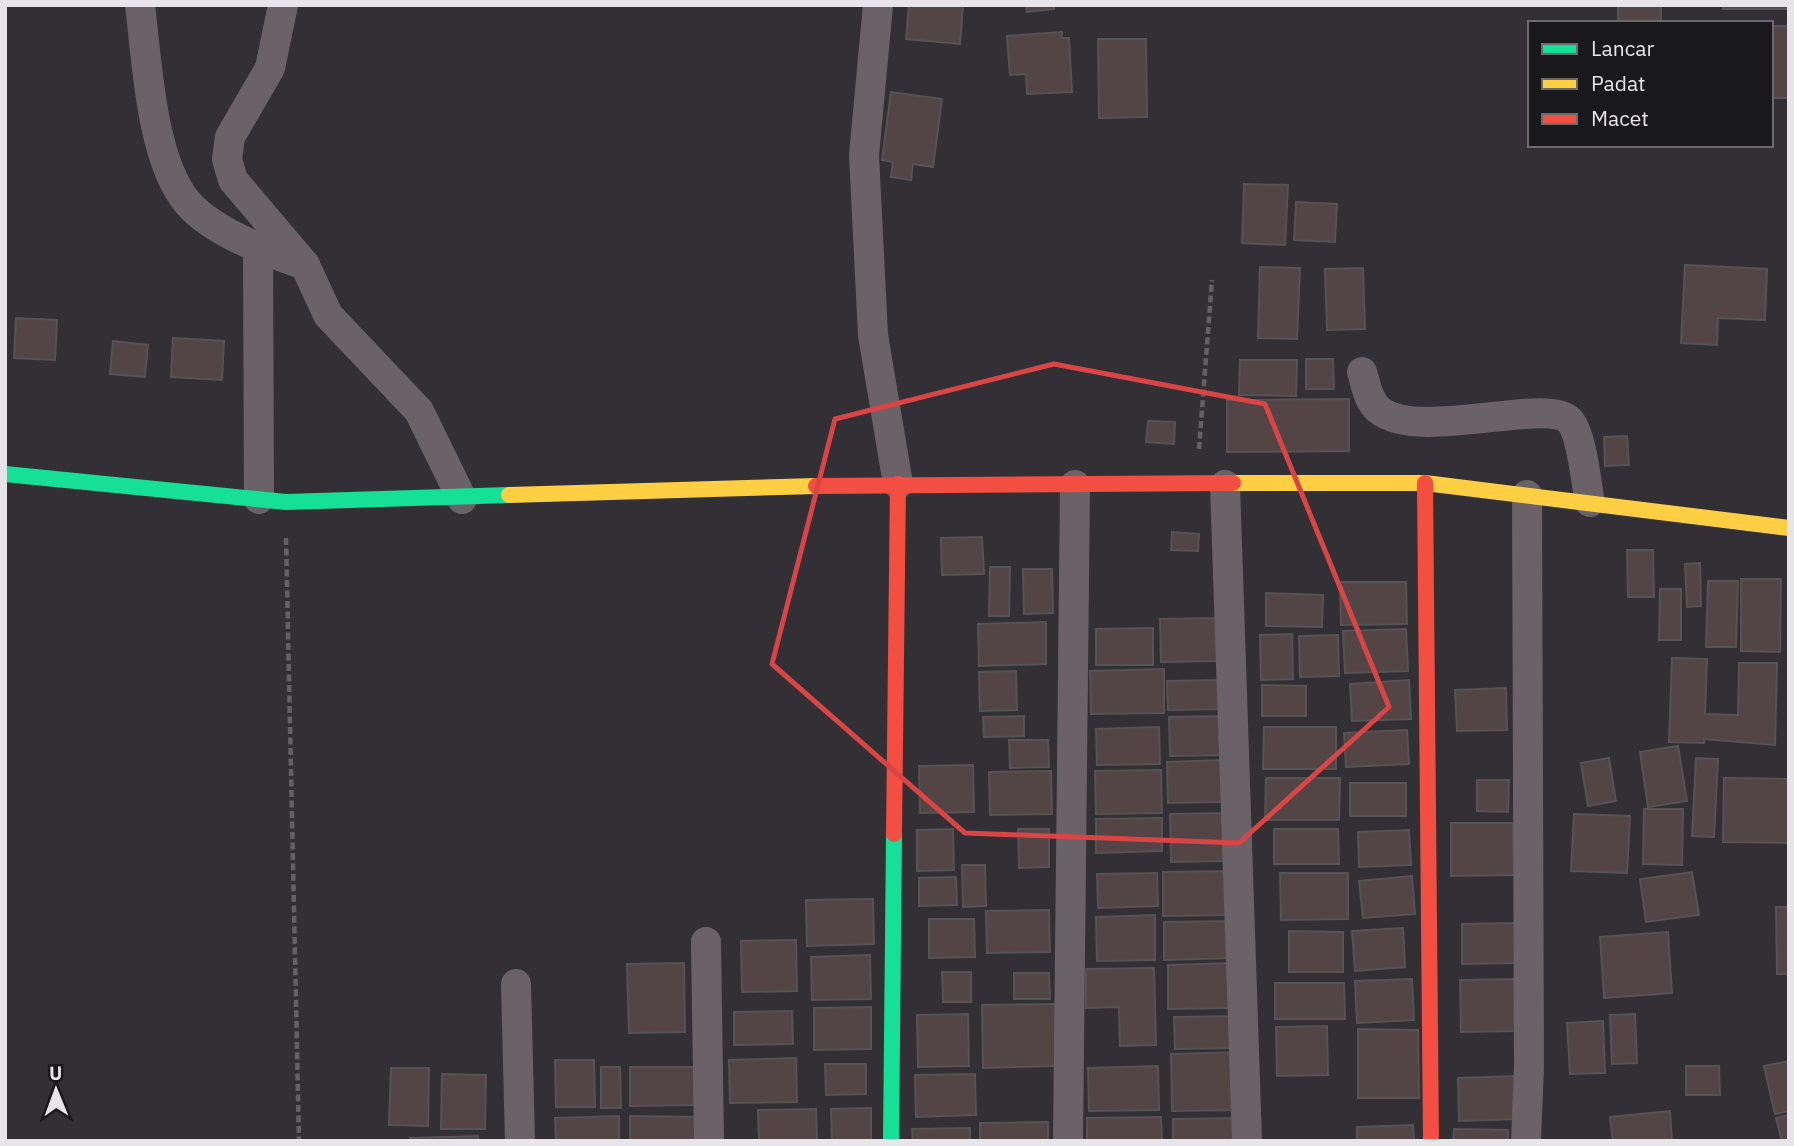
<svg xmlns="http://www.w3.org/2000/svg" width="1794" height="1146" font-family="'IBM Plex Sans',sans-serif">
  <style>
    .building { fill: #534446; stroke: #555354; stroke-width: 2 }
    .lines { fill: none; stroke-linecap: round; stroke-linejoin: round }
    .path { stroke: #656064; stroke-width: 4.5; stroke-dasharray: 7 3.5; stroke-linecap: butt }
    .street { stroke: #6b6268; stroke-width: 30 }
    .fast { stroke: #16e098; stroke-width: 16 }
    .slow { stroke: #ffcf43; stroke-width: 16 }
    .jam { stroke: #f24e42; stroke-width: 16 }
    .marked { fill: none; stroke: #d94445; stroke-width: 5; stroke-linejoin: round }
  </style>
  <rect width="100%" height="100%" fill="#323035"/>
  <g class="building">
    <polygon points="909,5 963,5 960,44 906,39"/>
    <polygon points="1026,5 1054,5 1054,9 1027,12"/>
    <rect x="1618" y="5" width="43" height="18"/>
    <rect x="1723" y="5" width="66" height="4"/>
    <rect x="1771" y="26" width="18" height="72"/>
    <polygon points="1062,32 1062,38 1069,38 1072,92 1027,94 1026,74 1010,75 1007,36"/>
    <polygon points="1098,39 1146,39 1147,117 1099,118"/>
    <polygon points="891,92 942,99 933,167 913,164 911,180 891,177 893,162 882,160"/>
    <polygon points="1244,184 1288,185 1285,245 1242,243"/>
    <polygon points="1296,202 1337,204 1335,242 1294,240"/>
    <polygon points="1685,265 1767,269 1765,320 1718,318 1717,345 1681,343"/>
    <polygon points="1260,267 1300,268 1297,339 1258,338"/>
    <polygon points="1363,268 1365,329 1327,330 1325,269"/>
    <polygon points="16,318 57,320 55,360 14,358"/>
    <polygon points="173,338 224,341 222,380 171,377"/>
    <polygon points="113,341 148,345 145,377 110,374"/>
    <polygon points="1306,359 1333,359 1334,389 1306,389"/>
    <polygon points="1240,360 1297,360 1296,396 1239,395"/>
    <polygon points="1349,399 1349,451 1227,452 1227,400"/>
    <polygon points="1148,421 1175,422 1174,444 1146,442"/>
    <polygon points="1627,436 1629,465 1605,466 1604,437"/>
    <polygon points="1172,532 1199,534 1198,551 1171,550"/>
    <polygon points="982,537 984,574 942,575 941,538"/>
    <polygon points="1627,550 1653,550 1654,597 1628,597"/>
    <polygon points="1700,563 1701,606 1687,607 1685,564"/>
    <polygon points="990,567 1010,567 1009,616 989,616"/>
    <polygon points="1023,569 1052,569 1053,613 1024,614"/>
    <polygon points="1741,579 1781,579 1780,652 1741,651"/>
    <polygon points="1708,581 1738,581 1736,647 1706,647"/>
    <polygon points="1340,582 1406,582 1407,624 1341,625"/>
    <polygon points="1660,589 1681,589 1681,640 1659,640"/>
    <polygon points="1266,593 1323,595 1322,627 1266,626"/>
    <polygon points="1221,618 1222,661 1161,662 1160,619"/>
    <polygon points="1046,622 1046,664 979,666 978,624"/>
    <polygon points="1153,628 1153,665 1096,665 1096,629"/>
    <polygon points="1406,629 1408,671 1345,673 1343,631"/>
    <polygon points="1292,634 1293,679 1261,680 1260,635"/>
    <polygon points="1338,635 1339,676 1300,677 1299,636"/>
    <polygon points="1672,658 1707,659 1705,714 1738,715 1739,663 1777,663 1775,745 1704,739 1704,743 1669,742"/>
    <polygon points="1164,669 1164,713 1091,714 1090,671"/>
    <polygon points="1016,671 1017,710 980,711 979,672"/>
    <polygon points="1222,680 1223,709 1168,710 1167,681"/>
    <polygon points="1409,680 1411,719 1352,721 1350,684"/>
    <polygon points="1262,685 1306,686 1306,716 1262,716"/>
    <polygon points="1506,688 1507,730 1457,731 1455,690"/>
    <polygon points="1024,716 1024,736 984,737 983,717"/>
    <polygon points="1226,716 1227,755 1170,756 1169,717"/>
    <polygon points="1159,727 1160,764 1097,765 1096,729"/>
    <polygon points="1264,727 1336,727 1336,769 1263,769"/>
    <polygon points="1407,730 1409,764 1346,767 1344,733"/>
    <polygon points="1009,740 1048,740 1049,767 1010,768"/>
    <polygon points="1678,746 1687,801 1648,807 1640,752"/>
    <polygon points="1609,758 1616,801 1588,806 1581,763"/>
    <polygon points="1696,758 1718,759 1714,837 1692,836"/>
    <polygon points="1222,760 1222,802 1168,803 1167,762"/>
    <polygon points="973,765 974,812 920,813 919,766"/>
    <polygon points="1161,770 1162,813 1096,814 1095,771"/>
    <polygon points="1051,771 1052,814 990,815 989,772"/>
    <polygon points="1266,778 1340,778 1339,820 1265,820"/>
    <polygon points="1724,778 1789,779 1789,843 1723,842"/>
    <polygon points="1477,780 1509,780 1508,812 1477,811"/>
    <rect x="1350" y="783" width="56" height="33"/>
    <polygon points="1644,809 1683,809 1682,865 1643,864"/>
    <polygon points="1227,813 1227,861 1171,862 1170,814"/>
    <polygon points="1574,814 1630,816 1627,873 1571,871"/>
    <polygon points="1162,818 1162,851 1096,853 1096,819"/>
    <polygon points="1451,823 1513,823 1514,875 1451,876"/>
    <polygon points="953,829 954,870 917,871 917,830"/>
    <polygon points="1018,829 1049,829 1049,867 1019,868"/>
    <polygon points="1274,829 1338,829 1339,864 1274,864"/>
    <polygon points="1409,830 1411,865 1359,867 1358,832"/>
    <polygon points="962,865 985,865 986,906 963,907"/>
    <polygon points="1232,871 1233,915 1163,916 1163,872"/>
    <polygon points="1692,872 1699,915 1646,922 1640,879"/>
    <polygon points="1157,873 1158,906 1098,908 1097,874"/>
    <polygon points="1280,873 1348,873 1348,919 1281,920"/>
    <polygon points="1412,876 1415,914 1363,918 1359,881"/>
    <polygon points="956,877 957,905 919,906 919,878"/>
    <polygon points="873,899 874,944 807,946 806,900"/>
    <polygon points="1776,907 1789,907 1789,974 1777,974"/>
    <polygon points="1049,910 1050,952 987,953 986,911"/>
    <polygon points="1155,915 1155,960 1097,961 1096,917"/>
    <polygon points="929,919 974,919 975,957 929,958"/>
    <polygon points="1234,921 1235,958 1164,960 1164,922"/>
    <polygon points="1517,923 1517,963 1462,964 1462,924"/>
    <polygon points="1403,928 1405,967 1355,971 1352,931"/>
    <polygon points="1289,931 1343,932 1343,972 1289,972"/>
    <polygon points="1668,932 1672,993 1604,998 1600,937"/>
    <polygon points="796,940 797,991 742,992 741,941"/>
    <polygon points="870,955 871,999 812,1000 811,957"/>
    <polygon points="684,963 685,1032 629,1033 627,964"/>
    <polygon points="1234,963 1234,1008 1168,1009 1168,965"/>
    <polygon points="1154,968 1156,1045 1120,1046 1119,1007 1086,1008 1086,969"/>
    <polygon points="942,972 971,972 971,1002 943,1002"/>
    <polygon points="1014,973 1049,973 1050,999 1014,999"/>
    <polygon points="1412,979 1414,1020 1357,1023 1355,981"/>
    <polygon points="1514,979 1515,1031 1461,1032 1460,980"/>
    <polygon points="1275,983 1344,983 1345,1019 1275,1019"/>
    <polygon points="1056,1004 1057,1066 983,1068 982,1005"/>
    <polygon points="871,1007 871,1049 814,1050 814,1008"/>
    <polygon points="792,1011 793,1044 734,1045 734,1012"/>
    <polygon points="968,1014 969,1066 918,1067 917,1015"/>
    <polygon points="1635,1014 1637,1063 1612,1064 1610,1015"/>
    <polygon points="1237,1016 1237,1048 1175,1049 1174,1017"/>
    <polygon points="1603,1021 1605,1073 1570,1074 1567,1023"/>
    <polygon points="1327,1026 1328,1075 1277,1076 1276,1027"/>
    <polygon points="1358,1029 1418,1030 1419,1098 1358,1098"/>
    <polygon points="1241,1052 1242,1110 1172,1111 1171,1054"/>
    <polygon points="796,1058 797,1102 730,1103 729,1060"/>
    <polygon points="555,1060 594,1060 595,1107 556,1107"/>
    <polygon points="1789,1061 1789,1111 1775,1114 1764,1066"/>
    <polygon points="825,1064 866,1064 866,1094 826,1095"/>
    <polygon points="1158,1066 1159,1110 1089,1111 1088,1068"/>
    <polygon points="1686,1066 1719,1066 1720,1095 1686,1095"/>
    <polygon points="601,1067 620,1067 621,1108 601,1108"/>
    <polygon points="630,1067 697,1067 698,1105 630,1106"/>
    <polygon points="391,1068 429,1068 428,1126 389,1125"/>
    <polygon points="442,1074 486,1075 485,1129 441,1129"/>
    <polygon points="975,1074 976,1115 916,1117 915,1075"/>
    <polygon points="1517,1076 1518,1119 1459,1121 1458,1078"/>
    <polygon points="871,1108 871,1141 832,1141 831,1109"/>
    <polygon points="816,1109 817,1141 759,1141 758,1110"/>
    <polygon points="1670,1111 1672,1141 1613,1141 1610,1117"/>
    <polygon points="1789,1115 1789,1141 1782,1141 1776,1118"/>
    <polygon points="619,1116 619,1141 556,1141 555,1118"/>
    <polygon points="630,1116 702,1117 702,1141 630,1141"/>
    <polygon points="1161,1117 1162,1141 1087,1141 1087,1118"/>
    <polygon points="1240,1118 1240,1141 1173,1141 1173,1119"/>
    <polygon points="1048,1122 1048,1141 980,1141 980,1123"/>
    <polygon points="1413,1125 1414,1141 1357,1141 1357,1127"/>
    <polygon points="970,1128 970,1141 913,1141 912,1129"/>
    <polygon points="1454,1129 1508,1130 1508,1141 1453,1141"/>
    <polygon points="478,1136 478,1141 411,1141 410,1138"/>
  </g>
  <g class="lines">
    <g class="path">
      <polyline points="1199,449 1212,280"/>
      <polyline points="286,538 299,1141"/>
    </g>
    <g class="street">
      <path d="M 140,5 C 147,61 151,159 187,202 C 212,232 269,253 305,265"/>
      <polyline points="283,5 270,68 230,137 227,159 233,180 305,265 328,315 419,411 462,499"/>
      <polyline points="878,5 864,155 873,335 898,484"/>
      <polyline points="258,249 259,499"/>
      <path d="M 1362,372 C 1366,385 1368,401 1379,410 C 1419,442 1545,397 1569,420 C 1582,433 1586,484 1590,502"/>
      <polyline points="1225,485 1247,1141"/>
      <polyline points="706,942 709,1141"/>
      <polyline points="516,984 520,1141"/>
      <polyline points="1068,1141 1075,485"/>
      <polyline points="1526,1141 1529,1067 1527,495"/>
    </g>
    <g class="fast">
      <polyline points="5,474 286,502 509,495"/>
      <polyline points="891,1141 894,834"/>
    </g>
    <g class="slow">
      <polyline points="1233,483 1425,483 1789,528"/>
      <polyline points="509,495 816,486"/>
    </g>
    <g class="jam">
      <polyline points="1425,483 1431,1141"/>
      <polyline points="816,486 1233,483"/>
      <polyline points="894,834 898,484"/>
    </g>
  </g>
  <path class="marked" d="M 1054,364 L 1265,404 L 1389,707 L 1239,843 L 965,833 L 772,664 L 835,419 Z"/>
  <rect width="1794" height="1146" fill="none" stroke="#e7e5e9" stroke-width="14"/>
  <rect x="1528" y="21" width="245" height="126" fill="#19181b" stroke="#6b6a6d" stroke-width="2"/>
  <rect x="1542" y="44" width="35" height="10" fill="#16e098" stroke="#6b6a6d" stroke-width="2"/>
  <text x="1591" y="56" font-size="21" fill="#e7e5e9">Lancar</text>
  <rect x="1542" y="79" width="35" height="10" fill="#ffcf43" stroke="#6b6a6d" stroke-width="2"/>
  <text x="1591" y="91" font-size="21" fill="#e7e5e9">Padat</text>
  <rect x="1542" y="114" width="35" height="10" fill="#f24e42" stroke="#6b6a6d" stroke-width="2"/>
  <text x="1591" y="126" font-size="21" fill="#e7e5e9">Macet</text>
  <g transform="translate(56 1090) rotate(359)" stroke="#19181b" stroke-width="5" paint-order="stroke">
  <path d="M0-5L12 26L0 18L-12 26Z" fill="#e7e5e9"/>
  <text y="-10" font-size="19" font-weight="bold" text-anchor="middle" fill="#e7e5e9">U</text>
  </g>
</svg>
